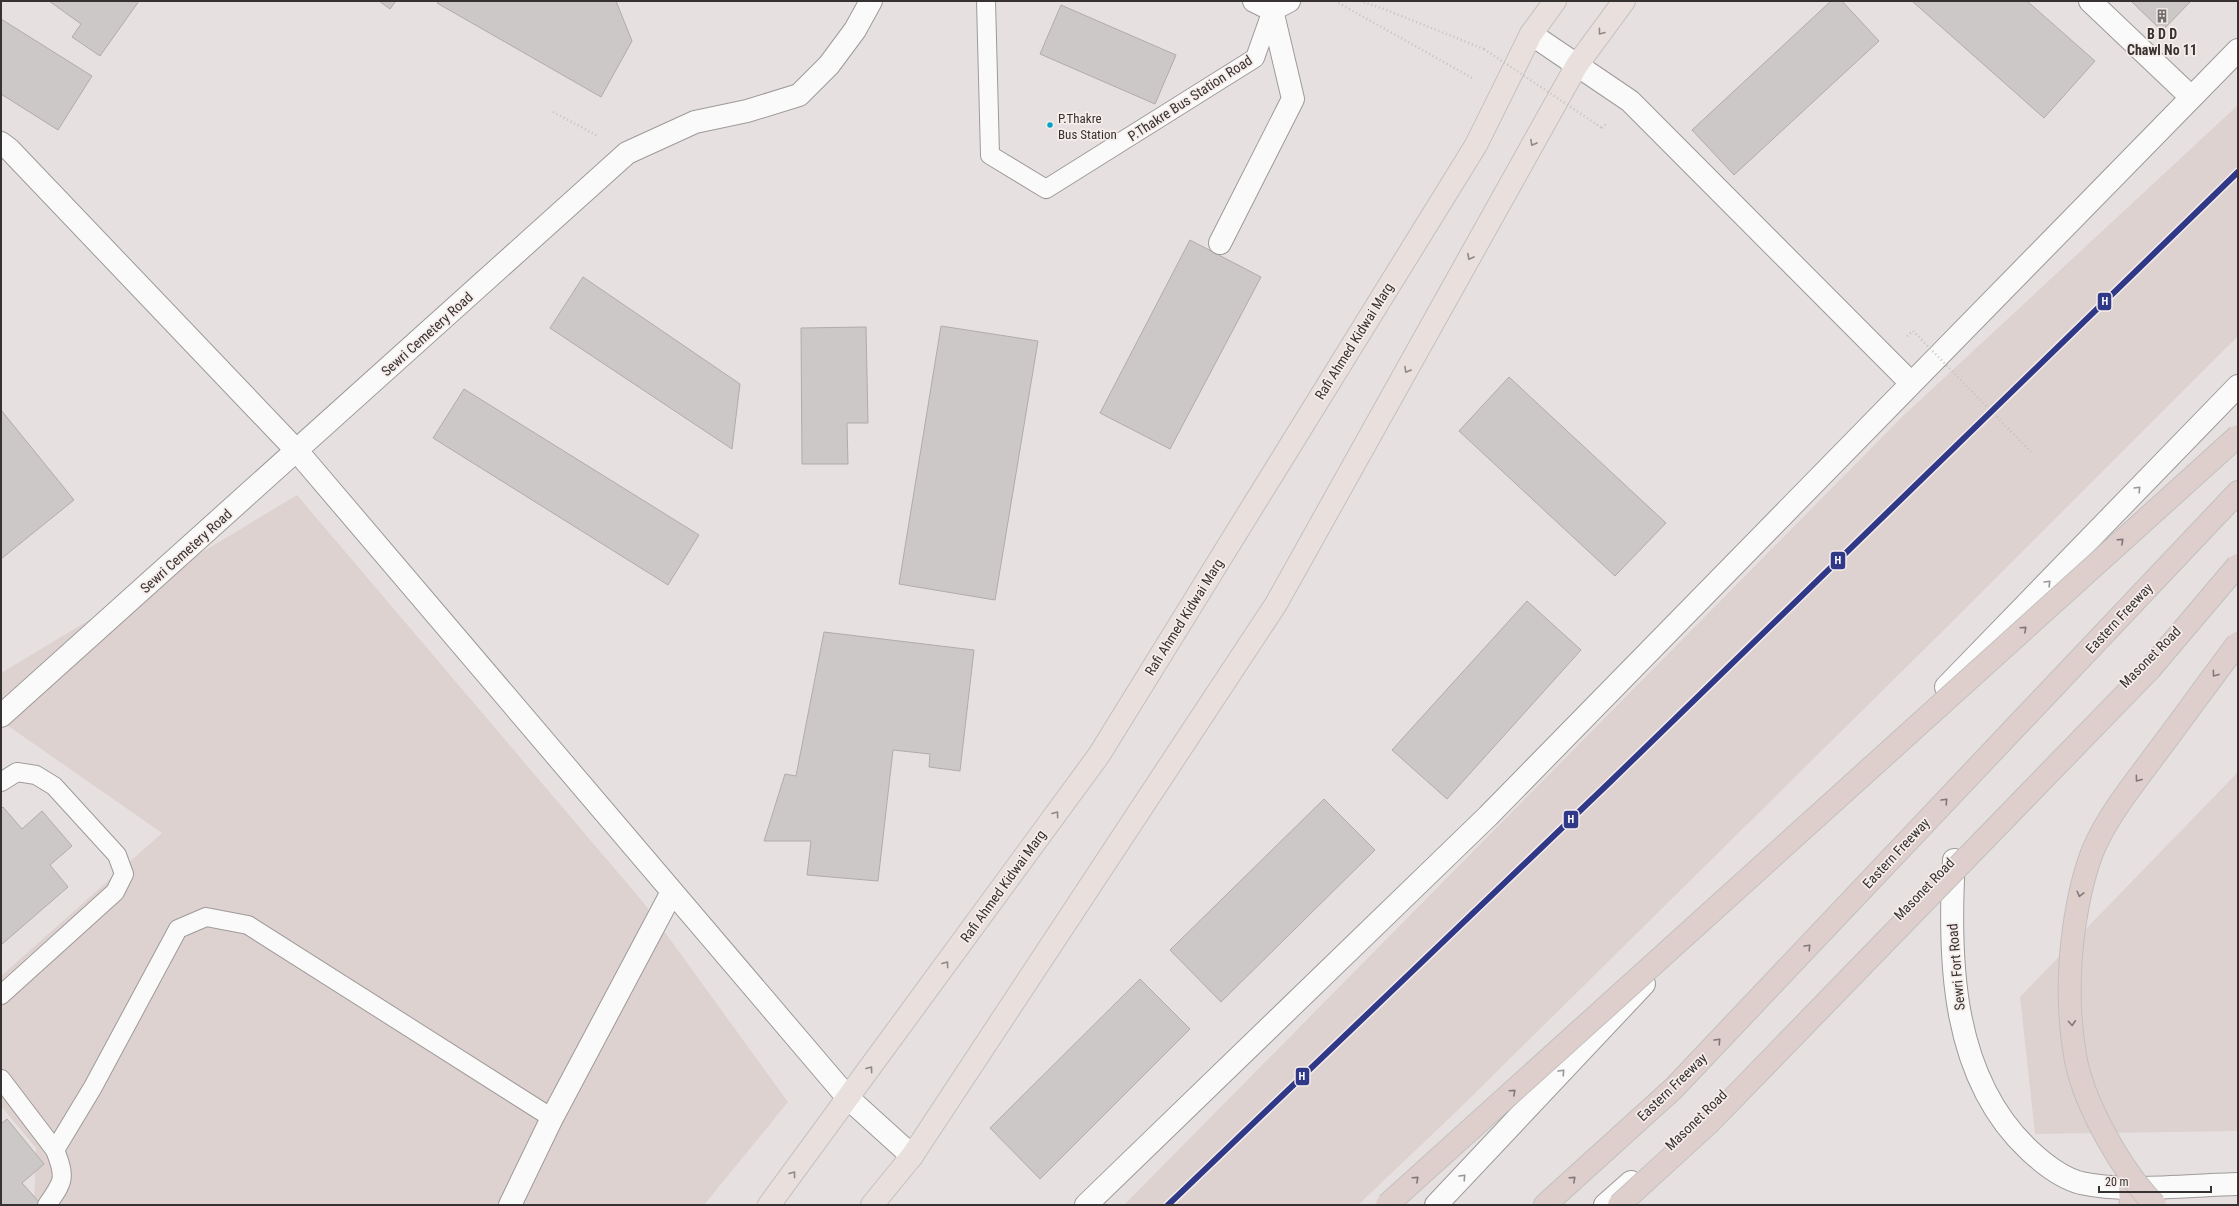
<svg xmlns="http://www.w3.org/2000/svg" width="2239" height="1206" font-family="'Roboto Condensed',sans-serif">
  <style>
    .built { fill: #ddd2cf }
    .building { fill: #cbc8c7; stroke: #b0acab }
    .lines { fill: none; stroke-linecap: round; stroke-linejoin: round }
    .service-casing { stroke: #9e9a99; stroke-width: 20 }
    .pedestrian-casing { stroke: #9e9a99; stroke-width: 24 }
    .minor-casing { stroke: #9e9a99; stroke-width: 24 }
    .tertiary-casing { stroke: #9e9a99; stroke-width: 24 }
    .primary-casing { stroke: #c2c0bf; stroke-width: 24 }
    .motorway-casing { stroke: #c2c0bf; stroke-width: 24 }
    .path { stroke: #c4c2c1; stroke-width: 2.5; stroke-dasharray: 1 3; stroke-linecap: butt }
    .service { stroke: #fbfafa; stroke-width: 18 }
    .pedestrian { stroke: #fbfafa; stroke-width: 22 }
    .minor { stroke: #fbfafa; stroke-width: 22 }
    .tertiary { stroke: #fbfafa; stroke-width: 22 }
    .primary { stroke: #e9e0dd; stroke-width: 22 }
    .motorway { stroke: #decfcc; stroke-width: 22 }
    .motorway-bridge-casing { stroke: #c2c0bf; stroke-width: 24; stroke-linecap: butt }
    .path-bridge { stroke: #c4c2c1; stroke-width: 2.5; stroke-dasharray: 1 3; stroke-linecap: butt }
    .motorway-bridge { stroke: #decfcc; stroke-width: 22 }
    .rail-1-casing { stroke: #f6edeb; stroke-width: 9 }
    .rail-1 { stroke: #303888; stroke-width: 6 }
    .oneway { stroke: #8f8987 }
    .oneway2 { stroke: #989696 }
    .oneway3 { stroke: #817977 }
    .bus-dot { fill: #03a3c6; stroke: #f6edeb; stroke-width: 1.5 }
    .labels { text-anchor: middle; stroke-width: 3.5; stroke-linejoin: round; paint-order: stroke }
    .bus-label { font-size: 13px; fill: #353231; stroke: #f6edeb; text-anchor: start }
    .poi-label { font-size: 14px; font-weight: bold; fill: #353231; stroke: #f6edeb }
    .street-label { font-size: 14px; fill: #353231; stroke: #f6edeb }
    .line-badge { stroke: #f6edeb; stroke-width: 1.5 }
    .badge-label { font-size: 11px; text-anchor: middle; font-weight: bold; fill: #fff }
  </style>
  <rect width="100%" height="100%" fill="#e6e1e0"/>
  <g class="built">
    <polygon points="2238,105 2238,336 1954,620 1458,1110 1358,1205 1124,1205 1903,416"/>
    <polygon points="297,495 643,902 788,1102 704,1205 34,1205 36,1148 1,1106 1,976 162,833 1,721 1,673"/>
    <polygon points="2238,772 2238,1131 2035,1134 2020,997"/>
  </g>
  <g class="building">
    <polygon points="49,1 139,1 100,56 72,37 81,24"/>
    <polygon points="379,1 396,1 390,9"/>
    <polygon points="438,1 616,1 632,41 601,97 437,3"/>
    <polygon points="1831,1 1842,1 1879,41 1734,175 1692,130"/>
    <polygon points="1912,1 2027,1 2095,61 2044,118"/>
    <polygon points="2131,1 2191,1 2162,31"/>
    <polygon points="1061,5 1176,55 1155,104 1040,54"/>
    <polygon points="1,19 92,76 58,130 1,94"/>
    <polygon points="1190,240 1261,277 1170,449 1100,413"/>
    <polygon points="583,277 740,384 732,449 550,328"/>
    <polygon points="941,326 1038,341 995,600 899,584"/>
    <polygon points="866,327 868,423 847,423 848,464 802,464 801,328"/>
    <polygon points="1509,377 1666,523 1615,576 1459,431"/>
    <polygon points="464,389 699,535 668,585 433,438"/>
    <polygon points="1,410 74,500 1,559"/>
    <polygon points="1527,601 1581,650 1447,799 1392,750"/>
    <polygon points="824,632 974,650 960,771 929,767 930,754 893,750 878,881 807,875 811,841 764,841 785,774 796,776"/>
    <polygon points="1324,799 1375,850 1221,1002 1170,950"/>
    <polygon points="3,807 22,829 42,811 72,846 50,865 68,887 1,945 1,809"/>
    <polygon points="1140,979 1190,1029 1040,1179 990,1128"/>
    <polygon points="7,1119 44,1164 22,1183 40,1203 38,1205 1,1205 1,1124"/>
  </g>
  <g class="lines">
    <g class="service-casing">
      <g id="service">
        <polyline points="986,1 990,155 1046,189 1255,58 1272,10"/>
        <polyline points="1,782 17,772 36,775 54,786 117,855 124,874 115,892 1,995"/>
        <polyline points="1,1079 55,1150"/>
        <path d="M 47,1205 C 64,1181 66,1178 55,1150 L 93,1087 L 178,929 L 206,917 L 248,925 L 552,1118"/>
      </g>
    </g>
    <g class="pedestrian-casing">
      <polyline id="pedestrian" points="1531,34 1630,101 1911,383"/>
    </g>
    <g class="minor-casing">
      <g id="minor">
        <polyline points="2090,1 2191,97"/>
        <polyline points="1,143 9,149 297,451 848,1098 912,1156"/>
        <polyline points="1220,243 1293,99 1272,10 1289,1"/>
        <polyline points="1,716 627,153 695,122 747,111 799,95 829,65 855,30 871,1"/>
        <path d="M 1954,860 C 1948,959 1951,1078 2030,1151 C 2044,1164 2062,1178 2081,1183 C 2126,1193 2191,1185 2238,1184"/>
        <polyline points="510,1205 552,1118 672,892"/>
        <polyline points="1086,1205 1488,816 2238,50"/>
      </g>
    </g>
    <g class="tertiary-casing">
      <g id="tertiary">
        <polyline points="1254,1 1272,10"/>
        <polyline points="1946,687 2238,386"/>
        <polyline points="1436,1205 1644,984"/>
        <polyline points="1605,1205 1631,1182"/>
      </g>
    </g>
    <g class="primary-casing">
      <g id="primary">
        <polyline points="769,1205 1099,755 1476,145 1531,34 1555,1"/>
        <polyline points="872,1205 912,1156 1276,604 1577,65 1624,1"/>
      </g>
    </g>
    <g class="motorway-casing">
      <g id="motorway">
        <polyline points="2130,1187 2131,1205"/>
        <polyline points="1545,1205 1674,1088 2238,492"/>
      </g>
    </g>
    <g class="path">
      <polyline points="1335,1 1474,79"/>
      <polyline points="1360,1 1384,9 1484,49"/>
      <polyline points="553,112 598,136"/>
      <polyline points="1602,128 1607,123"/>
      <polyline points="1907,336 1913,331"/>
    </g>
    <use href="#service" class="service"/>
    <use href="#pedestrian" class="pedestrian"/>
    <use href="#minor" class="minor"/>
    <use href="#tertiary" class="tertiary"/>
    <use href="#primary" class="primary"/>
    <use href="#motorway" class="motorway"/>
    <g class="motorway-bridge-casing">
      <g id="motorway-bridge">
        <polyline points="1387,1205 2238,436"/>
        <polyline points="1619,1205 1709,1123 2150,669 2238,565"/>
        <path d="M 2155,1205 C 2122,1171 2086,1108 2076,1061 C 2068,1018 2068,972 2074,928 C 2078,901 2083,874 2094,848 C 2109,814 2133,785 2155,755 C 2183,718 2210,680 2238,643"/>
      </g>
    </g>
    <g class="path-bridge">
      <polyline points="1484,49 1602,128"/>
      <polyline points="1913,331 2031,452"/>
    </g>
    <use href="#motorway-bridge" class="motorway-bridge"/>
    <g class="rail-1-casing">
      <polyline id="rail-1" points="1168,1205 1610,782 2238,172"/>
    </g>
    <use href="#rail-1" class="rail-1"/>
  </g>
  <defs><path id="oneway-chevron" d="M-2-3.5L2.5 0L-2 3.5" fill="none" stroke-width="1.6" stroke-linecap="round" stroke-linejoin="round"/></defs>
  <g class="oneway">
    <use href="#oneway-chevron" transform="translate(1601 32) rotate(127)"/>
    <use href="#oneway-chevron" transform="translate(1533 143) rotate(119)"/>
    <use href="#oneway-chevron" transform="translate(1470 257) rotate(119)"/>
    <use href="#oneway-chevron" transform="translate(1407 370) rotate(119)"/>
    <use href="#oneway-chevron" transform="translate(1056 814) rotate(-54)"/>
    <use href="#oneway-chevron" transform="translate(946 964) rotate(-54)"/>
    <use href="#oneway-chevron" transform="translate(870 1069) rotate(-54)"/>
    <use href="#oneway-chevron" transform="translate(793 1174) rotate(-53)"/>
  </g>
  <g class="oneway2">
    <use href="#oneway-chevron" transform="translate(2138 489) rotate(-46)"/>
    <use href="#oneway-chevron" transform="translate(2048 583) rotate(-46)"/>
    <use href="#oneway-chevron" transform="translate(1562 1072) rotate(-47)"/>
    <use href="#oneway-chevron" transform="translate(1463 1177) rotate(-47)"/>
  </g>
  <g class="oneway3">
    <use href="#oneway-chevron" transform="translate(2121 541) rotate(-42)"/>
    <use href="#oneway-chevron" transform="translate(2024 629) rotate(-42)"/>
    <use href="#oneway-chevron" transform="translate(2215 674) rotate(126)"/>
    <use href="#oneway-chevron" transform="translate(2138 779) rotate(126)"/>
    <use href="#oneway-chevron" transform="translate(1945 801) rotate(-47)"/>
    <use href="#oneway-chevron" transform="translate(2080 894) rotate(104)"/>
    <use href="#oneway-chevron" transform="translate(1808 947) rotate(-47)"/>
    <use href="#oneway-chevron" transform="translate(2072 1023) rotate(86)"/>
    <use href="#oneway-chevron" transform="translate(1718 1041) rotate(-47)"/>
    <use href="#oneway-chevron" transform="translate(1513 1092) rotate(-42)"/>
    <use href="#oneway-chevron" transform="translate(1416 1179) rotate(-42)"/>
    <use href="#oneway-chevron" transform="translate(1573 1179) rotate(-42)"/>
  </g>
  <defs>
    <g id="building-bare" transform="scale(1.08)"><path d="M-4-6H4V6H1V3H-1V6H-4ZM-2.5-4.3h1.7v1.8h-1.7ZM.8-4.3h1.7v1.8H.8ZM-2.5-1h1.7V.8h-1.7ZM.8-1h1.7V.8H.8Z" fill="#736f6e" stroke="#f6edeb" stroke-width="2.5" paint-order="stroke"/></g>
  </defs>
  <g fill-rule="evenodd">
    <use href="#building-bare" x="2162" y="16"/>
  </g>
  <circle class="bus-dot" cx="1050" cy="125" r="3.5"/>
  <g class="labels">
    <g class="bus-label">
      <text x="1058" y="123">P.Thakre<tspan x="1058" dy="16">Bus Station</tspan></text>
    </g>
    <g class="poi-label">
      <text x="2162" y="39">B D D<tspan x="2162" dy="16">Chawl No 11</tspan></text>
    </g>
    <g class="street-label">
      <text transform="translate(1190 98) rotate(-33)" y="5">P.Thakre Bus Station Road</text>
      <text transform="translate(427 334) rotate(-42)" y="5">Sewri Cemetery Road</text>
      <text transform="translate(1354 341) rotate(-58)" y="5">Rafi Ahmed Kidwai Marg</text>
      <text transform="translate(186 551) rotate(-42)" y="5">Sewri Cemetery Road</text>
      <text transform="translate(1184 617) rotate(-58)" y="5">Rafi Ahmed Kidwai Marg</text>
      <text transform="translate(2119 618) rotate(-47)" y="5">Eastern Freeway</text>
      <text transform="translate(2150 657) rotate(-45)" y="5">Masonet Road</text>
      <text transform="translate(1896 853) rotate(-47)" y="5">Eastern Freeway</text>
      <text transform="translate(1003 886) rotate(-54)" y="5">Rafi Ahmed Kidwai Marg</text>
      <text transform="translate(1924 889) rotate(-46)" y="5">Masonet Road</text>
      <text transform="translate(1956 967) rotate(-95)" y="5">Sewri Fort Road</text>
      <text transform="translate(1672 1087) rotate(-44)" y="5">Eastern Freeway</text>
      <text transform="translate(1696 1120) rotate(-44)" y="5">Masonet Road</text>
    </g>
  </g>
  <g class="line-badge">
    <rect x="2097" y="292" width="15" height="19" rx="4" fill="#303888"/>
    <rect x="1830" y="551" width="16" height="19" rx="4" fill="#303888"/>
    <rect x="1563" y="810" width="16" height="19" rx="4" fill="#303888"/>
    <rect x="1295" y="1067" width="15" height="19" rx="4" fill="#303888"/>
  </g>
  <g class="badge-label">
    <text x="2105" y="305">H</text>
    <text x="1838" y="564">H</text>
    <text x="1571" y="823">H</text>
    <text x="1302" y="1080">H</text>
  </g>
  <rect width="2239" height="1206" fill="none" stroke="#353231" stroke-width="4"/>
  <path d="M2099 1186v6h112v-6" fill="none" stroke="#353231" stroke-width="2"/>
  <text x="2105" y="1186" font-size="12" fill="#353231" stroke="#f6edeb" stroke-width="3" paint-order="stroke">20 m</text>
</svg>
